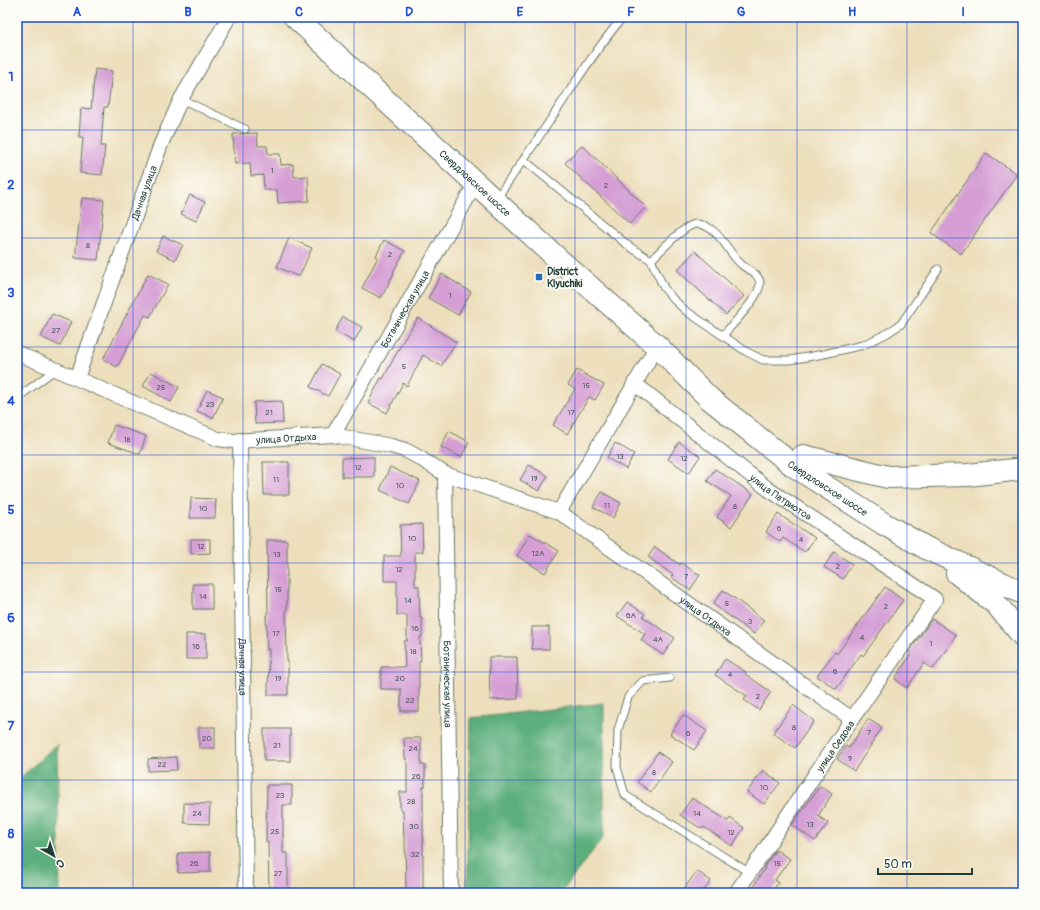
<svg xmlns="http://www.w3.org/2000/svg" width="1040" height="910" font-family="Pangolin,sans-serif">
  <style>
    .forest { fill: #5cae7b; stroke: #3e7658 }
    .building { fill: #d59fd5 }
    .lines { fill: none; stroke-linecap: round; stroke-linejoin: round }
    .lane-casing { stroke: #677664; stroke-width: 9 }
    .street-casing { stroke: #677664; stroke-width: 16 }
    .primary-casing { stroke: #677664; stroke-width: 24 }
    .lane { stroke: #fff; stroke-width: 7 }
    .street { stroke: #fff; stroke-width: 14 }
    .primary { stroke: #fff; stroke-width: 22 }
    .grid { fill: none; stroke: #1d4ed8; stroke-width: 1; stroke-opacity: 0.55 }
    .poi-dot { fill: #1f6fb2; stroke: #fdfcf7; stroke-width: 1.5 }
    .labels { text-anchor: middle; stroke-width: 3.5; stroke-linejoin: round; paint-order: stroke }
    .number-label { font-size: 8px; fill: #4c565c }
    .street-label { font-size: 10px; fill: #1f3d34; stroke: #fdfcf7 }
    .poi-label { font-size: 10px; font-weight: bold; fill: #1f3d34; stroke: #fdfcf7; text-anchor: start }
    .neatline { fill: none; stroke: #1d4ed8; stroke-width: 1.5 }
    .grid-label { font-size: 13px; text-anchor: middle; font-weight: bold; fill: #1d4ed8 }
  </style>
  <rect width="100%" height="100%" fill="#fdfcf7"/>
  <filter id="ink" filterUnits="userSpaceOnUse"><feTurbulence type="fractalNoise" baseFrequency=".025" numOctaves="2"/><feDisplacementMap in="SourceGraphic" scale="8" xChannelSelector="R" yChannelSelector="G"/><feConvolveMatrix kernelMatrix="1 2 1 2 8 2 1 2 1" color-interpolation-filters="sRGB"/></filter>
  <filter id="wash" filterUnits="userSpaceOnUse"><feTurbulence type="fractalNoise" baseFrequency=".012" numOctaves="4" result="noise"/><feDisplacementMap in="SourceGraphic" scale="16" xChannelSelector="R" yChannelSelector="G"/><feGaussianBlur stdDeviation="0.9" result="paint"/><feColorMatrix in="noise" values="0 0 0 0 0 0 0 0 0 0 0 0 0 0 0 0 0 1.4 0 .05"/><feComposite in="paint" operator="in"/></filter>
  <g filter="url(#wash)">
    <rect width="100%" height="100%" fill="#eddfbc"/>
    <g class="forest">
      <polygon points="604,703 604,836 561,893 467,893 471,718"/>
      <polygon points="57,744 60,893 17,893 17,781"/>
    </g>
    <g id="blocks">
      <g class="building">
        <polygon points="95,69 112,71 108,107 104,107 101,146 105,146 102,175 80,173 83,137 79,137 81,108 91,109"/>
        <polygon points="257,133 258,146 267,146 268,154 280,154 281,165 293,164 294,177 308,176 309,201 278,203 277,190 264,190 263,175 251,176 250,163 235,164 233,134"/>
        <polygon points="582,145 646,207 630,224 565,163"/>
        <polygon points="986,153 1017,174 961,254 931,233"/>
        <polygon points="190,195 205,202 196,221 181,214"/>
        <polygon points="82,198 104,200 98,260 75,258"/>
        <polygon points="163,236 183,245 175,260 156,251"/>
        <polygon points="289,238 312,248 299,277 277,267"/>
        <polygon points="384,240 405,251 393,272 394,273 381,298 362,288 378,257 376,256"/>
        <polygon points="695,251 744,296 726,315 677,270"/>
        <polygon points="148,274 168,284 150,317 145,315 117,367 103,359"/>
        <polygon points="442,274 471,292 458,315 428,298"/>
        <polygon points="52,314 71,322 60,346 41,337"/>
        <polygon points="343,317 362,327 354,342 335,331"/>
        <polygon points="418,318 456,342 441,366 423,355 407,386 403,383 387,413 368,403 381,378 383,379 404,339"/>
        <polygon points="322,364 340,374 328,396 310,387"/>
        <polygon points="577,370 604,385 595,400 589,397 567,434 553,425 575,389 568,385"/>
        <polygon points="151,372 179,387 171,402 143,386"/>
        <polygon points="207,390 223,397 213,418 197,411"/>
        <polygon points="282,401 283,423 255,424 254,402"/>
        <polygon points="114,425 146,436 140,454 108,443"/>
        <polygon points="449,431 469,442 461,457 441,447"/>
        <polygon points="679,442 700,456 689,473 668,459"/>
        <polygon points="615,443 634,454 626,469 607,458"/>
        <polygon points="374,457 374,477 342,477 342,458"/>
        <polygon points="263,462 289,462 289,495 264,495"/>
        <polygon points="529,465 548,476 539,491 520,480"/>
        <polygon points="390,467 420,481 409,504 380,490"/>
        <polygon points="715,469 753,494 731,527 717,517 731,496 707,481"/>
        <polygon points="602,492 621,503 613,518 593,507"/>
        <polygon points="191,498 216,499 215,518 190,518"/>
        <polygon points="778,514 815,538 805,552 783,538 780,542 766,532"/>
        <polygon points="422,524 423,552 415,552 415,586 419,586 420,618 422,618 422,637 420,637 421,661 419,661 419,711 401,711 401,689 381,689 381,667 405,667 404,641 407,641 407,615 397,615 397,581 384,581 384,556 401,556 400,525"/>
        <polygon points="530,534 559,551 545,573 517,556"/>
        <polygon points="191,539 210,539 210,553 191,554"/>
        <polygon points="267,540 287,540 287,610 286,610 287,661 288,661 288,695 268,695 269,649 267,650 266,616 268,616"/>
        <polygon points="655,547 680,565 681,563 700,575 690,590 671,577 673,575 648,557"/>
        <polygon points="834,552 852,564 843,579 824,567"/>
        <rect x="193" y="584" width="19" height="25"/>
        <polygon points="885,587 903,600 863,656 861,654 836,689 817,676 835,652 837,654"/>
        <polygon points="723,590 764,620 754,634 713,604"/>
        <polygon points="627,602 645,614 643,617 675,638 663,655 641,640 645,634 617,616"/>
        <polygon points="932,619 956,635 933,669 924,663 907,688 895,679 911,654 909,652"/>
        <rect x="532" y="627" width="17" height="22"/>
        <rect x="186" y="634" width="20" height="25"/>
        <polygon points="489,657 517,657 518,699 490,700"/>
        <polygon points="725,659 746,672 745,674 771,692 759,710 744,700 747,696 715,675"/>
        <polygon points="793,705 814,721 795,748 773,733"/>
        <polygon points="683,715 707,731 694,750 670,734"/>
        <polygon points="868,719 882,728 854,771 837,759 846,746 849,748"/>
        <rect x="199" y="727" width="16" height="21"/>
        <rect x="264" y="729" width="26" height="32"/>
        <polygon points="404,738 421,738 421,765 425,765 425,787 423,787 423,893 406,893 405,839 404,839 403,810 400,810 400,792 407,792 407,759 405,759"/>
        <polygon points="658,752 672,762 651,792 637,782"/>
        <polygon points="176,757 177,770 148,771 148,759"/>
        <polygon points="763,770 780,783 764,804 747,792"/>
        <polygon points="267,785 292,785 292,805 283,805 283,853 288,853 288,893 269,893 268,842 266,842"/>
        <polygon points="820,786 832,794 818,816 828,823 815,841 792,825"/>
        <polygon points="692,798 728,821 730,818 744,828 732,846 704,827 702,829 680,815"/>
        <polygon points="184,803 210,804 209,824 184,823"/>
        <polygon points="776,850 790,859 775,880 778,883 771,893 749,893 765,868 764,867"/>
        <polygon points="210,852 210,872 178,873 178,853"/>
        <polygon points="697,871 711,881 702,893 690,893 684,889"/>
      </g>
    </g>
  </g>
  <g filter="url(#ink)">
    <use href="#blocks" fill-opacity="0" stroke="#677664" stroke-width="1"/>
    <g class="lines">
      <g class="lane-casing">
        <g id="lane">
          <polyline points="181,99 245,129"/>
          <polyline points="524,160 630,247 651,260 664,288 673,299 686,311 747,352 763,360 790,360 824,354 863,345 886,334 901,324 938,269"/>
          <path d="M 496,199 C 519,167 541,134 563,101 C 582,72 601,43 623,17"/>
          <path d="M 651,260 C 660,252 685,224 696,224 C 718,224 727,252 741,264 C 747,270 759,273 760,283 C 760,297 733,324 723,335"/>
          <polyline points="17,398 56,369"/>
          <polyline points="670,678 643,681 628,697 618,730 617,767 625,795 750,873"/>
        </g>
      </g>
      <g class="street-casing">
        <g id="street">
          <path id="s1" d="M 17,353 L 218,439 L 234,441 L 333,435 L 391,446 L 405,450 L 418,457 L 445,474 L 559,512 L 852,719"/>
          <path id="s2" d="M 77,378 L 161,144 L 181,99 L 229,17"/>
          <path id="s3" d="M 634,383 L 768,489 L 935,599 L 852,719 L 736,893"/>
          <path id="s4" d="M 333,435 L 476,183"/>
          <path id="s5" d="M 240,440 L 246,893"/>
          <path id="s6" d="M 445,474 L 451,893"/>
          <polyline points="559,512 657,346"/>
        </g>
      </g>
      <g class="primary-casing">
        <g id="primary">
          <path id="s7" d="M 295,17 L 557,258 L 657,346 L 710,399 L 794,466 L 884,524 L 926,548 L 1023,593"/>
          <polyline points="803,456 888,477 968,475 1023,469"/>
          <polyline points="957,573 996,604 1023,636"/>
        </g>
      </g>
      <use href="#lane" class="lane"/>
      <use href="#street" class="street"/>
      <use href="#primary" class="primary"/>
    </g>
  </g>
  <path class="grid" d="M 133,17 L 133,893M 243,17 L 243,893M 354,17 L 354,893M 465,17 L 465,893M 575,17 L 575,893M 686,17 L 686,893M 797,17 L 797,893M 907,17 L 907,893M 17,130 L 1023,130M 17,238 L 1023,238M 17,347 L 1023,347M 17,455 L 1023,455M 17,563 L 1023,563M 17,672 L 1023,672M 17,780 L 1023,780"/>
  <rect class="poi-dot" x="535" y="273" width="8" height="8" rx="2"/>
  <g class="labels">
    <g class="number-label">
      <text x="272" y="173">1</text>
      <text x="606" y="188">2</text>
      <text x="88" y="248">8</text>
      <text x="390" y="257">2</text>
      <text x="450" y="298">1</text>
      <text x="56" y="333">27</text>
      <text x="404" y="369">5</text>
      <text x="586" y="388">15</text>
      <text x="161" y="390">25</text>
      <text x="210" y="407">23</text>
      <text x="269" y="415">21</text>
      <text x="571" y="415">17</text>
      <text x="127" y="442">18</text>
      <text x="620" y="459">13</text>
      <text x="684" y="461">12</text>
      <text x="358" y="470">12</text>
      <text x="534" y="481">19</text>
      <text x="276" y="482">11</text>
      <text x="400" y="488">10</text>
      <text x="607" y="508">11</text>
      <text x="735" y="509">8</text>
      <text x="203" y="511">10</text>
      <text x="779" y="531">6</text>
      <text x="412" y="541">10</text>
      <text x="801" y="542">4</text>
      <text x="201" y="549">12</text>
      <text x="538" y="556">12А</text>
      <text x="277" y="557">13</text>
      <text x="838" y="569">2</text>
      <text x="399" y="572">12</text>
      <text x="686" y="579">7</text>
      <text x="278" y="592">15</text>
      <text x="203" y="599">14</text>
      <text x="408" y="603">14</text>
      <text x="727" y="606">5</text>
      <text x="886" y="609">2</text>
      <text x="631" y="618">6А</text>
      <text x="750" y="624">3</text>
      <text x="415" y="631">16</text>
      <text x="276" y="636">17</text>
      <text x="862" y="640">4</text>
      <text x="658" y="642">4А</text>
      <text x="931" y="646">1</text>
      <text x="196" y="649">16</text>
      <text x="413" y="654">18</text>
      <text x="835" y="674">6</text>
      <text x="730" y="677">4</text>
      <text x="278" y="681">19</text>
      <text x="400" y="681">20</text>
      <text x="758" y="699">2</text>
      <text x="410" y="703">22</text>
      <text x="794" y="730">8</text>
      <text x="869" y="735">7</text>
      <text x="688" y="736">6</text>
      <text x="207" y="741">20</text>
      <text x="277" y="748">21</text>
      <text x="413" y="751">24</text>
      <text x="850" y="761">9</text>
      <text x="162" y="767">22</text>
      <text x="654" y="775">8</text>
      <text x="416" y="779">26</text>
      <text x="764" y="790">10</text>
      <text x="280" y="798">23</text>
      <text x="411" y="804">28</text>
      <text x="197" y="816">24</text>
      <text x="697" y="816">14</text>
      <text x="810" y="827">13</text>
      <text x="414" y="829">30</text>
      <text x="275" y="834">25</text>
      <text x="731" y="835">12</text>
      <text x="415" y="857">32</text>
      <text x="194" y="866">26</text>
      <text x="777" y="866">15</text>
      <text x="278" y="876">27</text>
    </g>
    <g class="street-label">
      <text dy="4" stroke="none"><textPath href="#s7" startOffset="245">Свердловское шоссе</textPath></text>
      <text dy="4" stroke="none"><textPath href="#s2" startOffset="197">Дачная улица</textPath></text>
      <text dy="4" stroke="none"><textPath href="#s4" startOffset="145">Ботаническая улица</textPath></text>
      <text dy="4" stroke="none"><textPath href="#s1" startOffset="287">улица Отдыха</textPath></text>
      <text dy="4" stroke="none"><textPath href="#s7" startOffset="712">Свердловское шоссе</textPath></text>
      <text dy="4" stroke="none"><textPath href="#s3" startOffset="186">улица Патриотов</textPath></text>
      <text dy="4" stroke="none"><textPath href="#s1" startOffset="754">улица Отдыха</textPath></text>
      <text dy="4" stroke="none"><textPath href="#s5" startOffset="227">Дачная улица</textPath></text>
      <text dy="4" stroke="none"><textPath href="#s6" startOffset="210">Ботаническая улица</textPath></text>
      <text transform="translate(835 746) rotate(-56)" y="4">улица Седова</text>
    </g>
    <g class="poi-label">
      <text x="547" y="275">District<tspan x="547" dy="12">Klyuchiki</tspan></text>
    </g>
  </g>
  <rect width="1040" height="910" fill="none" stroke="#fdfcf7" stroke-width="44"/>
  <g transform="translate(54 856) rotate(141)" stroke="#fdfcf7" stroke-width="3" paint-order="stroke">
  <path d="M0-3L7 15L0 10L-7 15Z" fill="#1f3d34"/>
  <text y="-6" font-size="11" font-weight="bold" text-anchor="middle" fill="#1f3d34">С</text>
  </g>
  <path d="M878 868v6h94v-6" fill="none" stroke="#1f3d34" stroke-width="2"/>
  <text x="884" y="868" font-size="12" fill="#1f3d34" stroke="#fdfcf7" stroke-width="3" paint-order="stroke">50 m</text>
  <rect x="22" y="22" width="996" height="866" class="neatline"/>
  <g class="grid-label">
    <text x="77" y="16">A</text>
    <text x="188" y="16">B</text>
    <text x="299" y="16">C</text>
    <text x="409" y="16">D</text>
    <text x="520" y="16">E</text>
    <text x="631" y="16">F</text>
    <text x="741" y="16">G</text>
    <text x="852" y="16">H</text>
    <text x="963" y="16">I</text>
    <text x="11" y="81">1</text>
    <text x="11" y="189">2</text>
    <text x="11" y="297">3</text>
    <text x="11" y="405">4</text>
    <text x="11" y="514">5</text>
    <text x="11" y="622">6</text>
    <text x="11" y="730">7</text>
    <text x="11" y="838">8</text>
  </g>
</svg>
